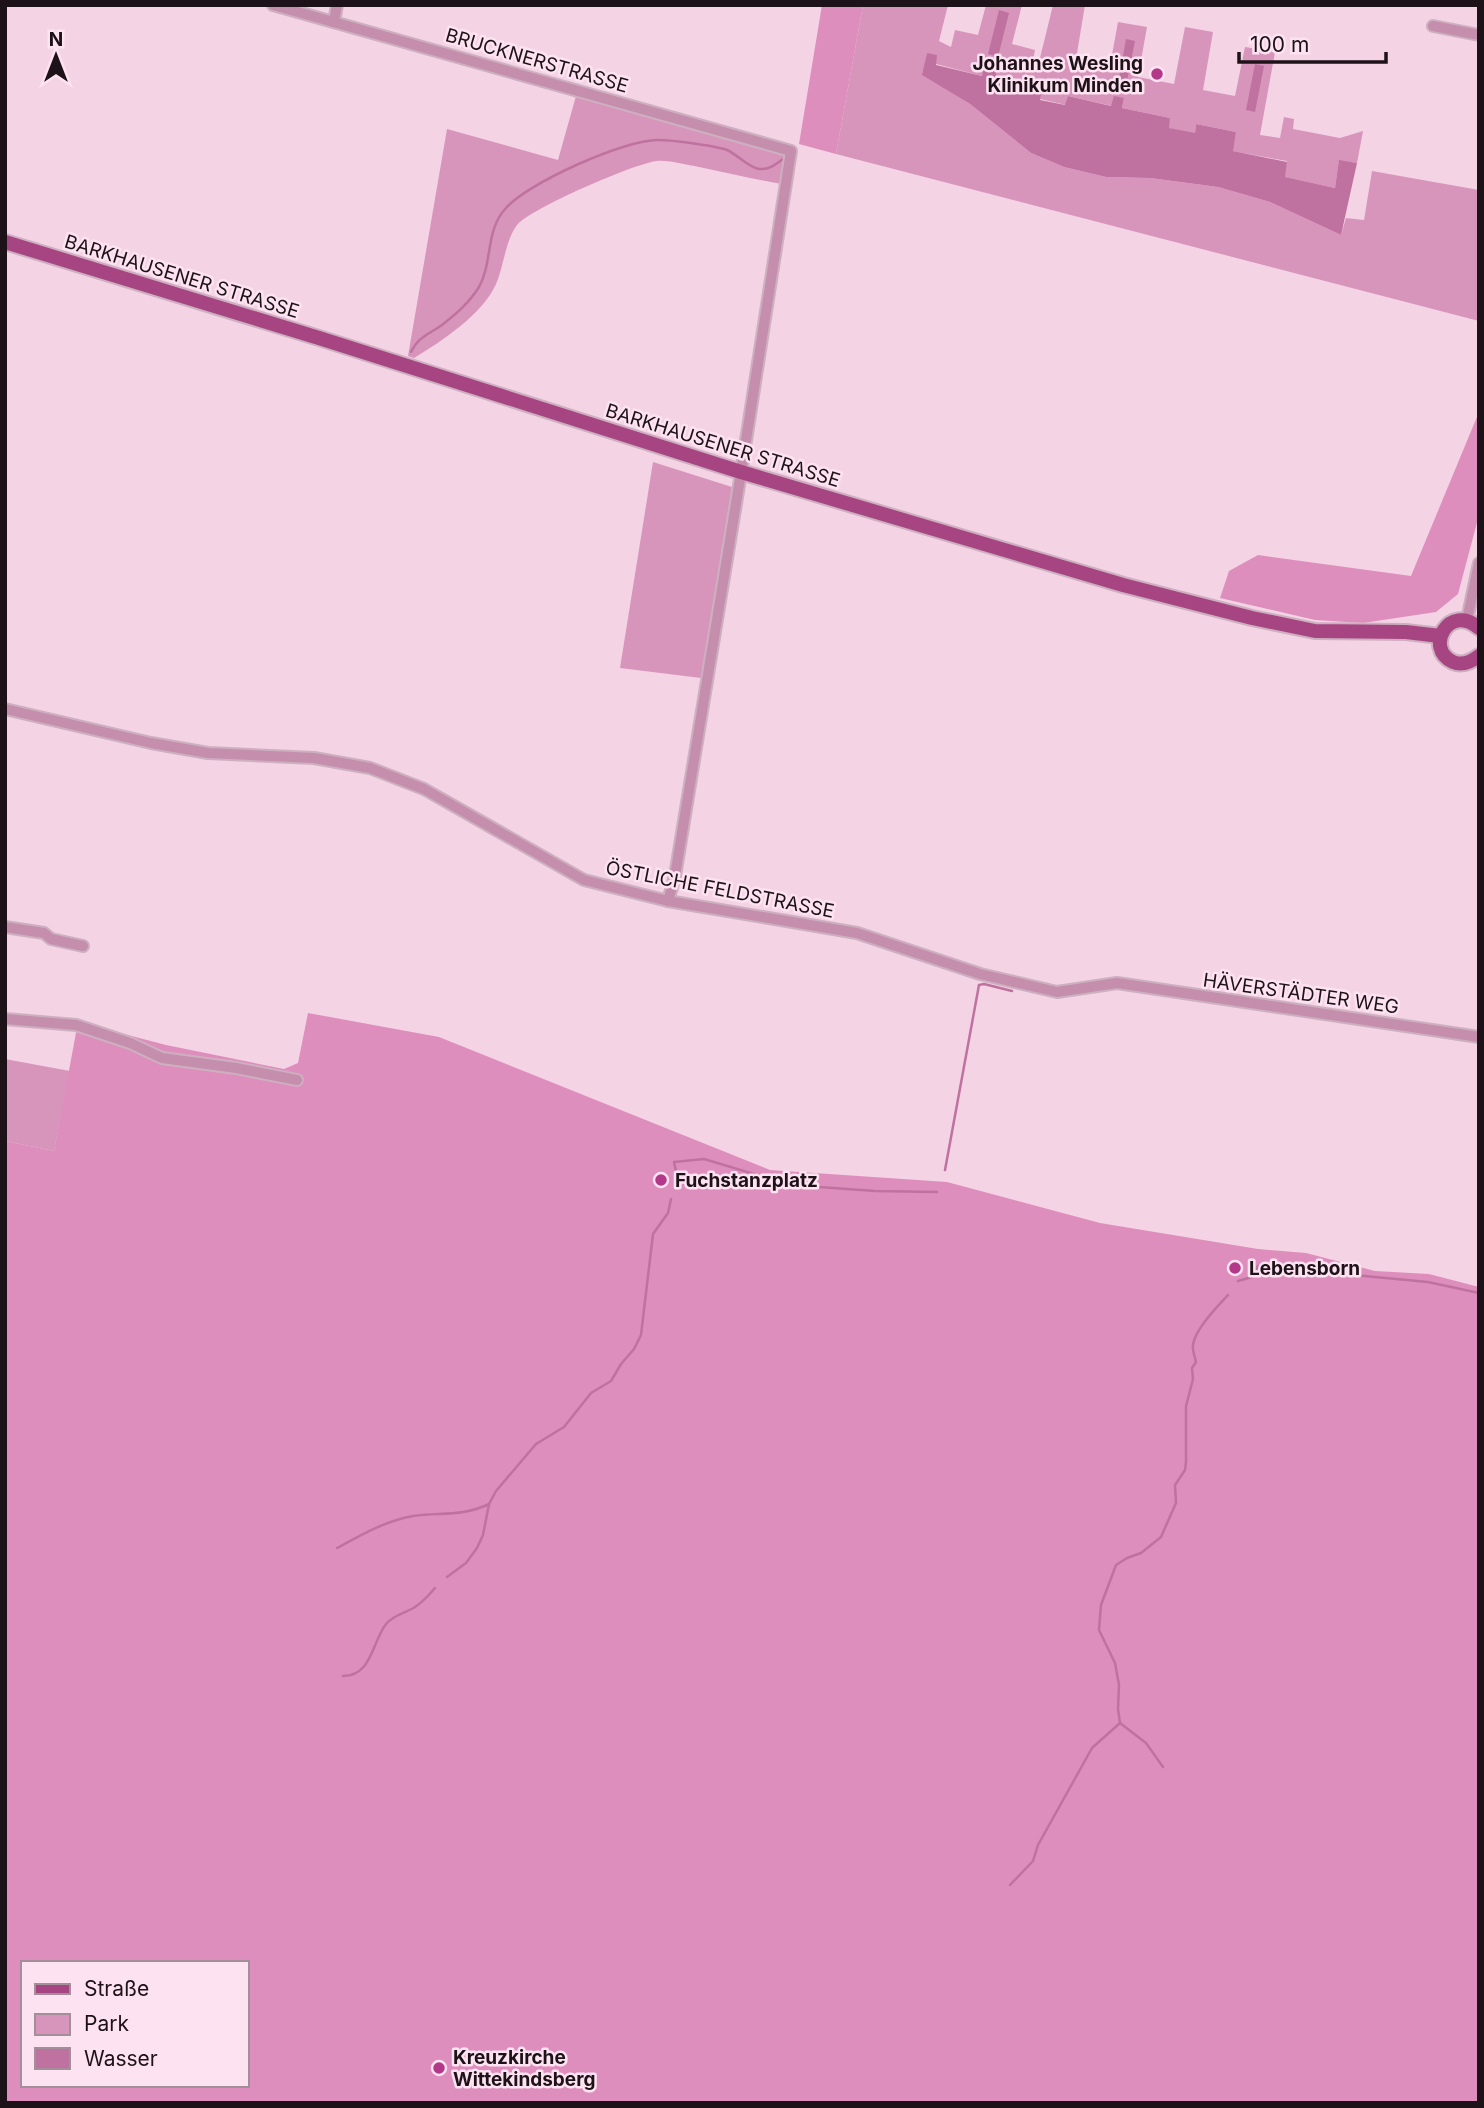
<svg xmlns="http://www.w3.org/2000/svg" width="1484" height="2108" font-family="Inter,sans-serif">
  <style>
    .green { fill: #d895bb }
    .forest { fill: #de8ebc; fill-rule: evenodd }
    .water { fill: #bf729f }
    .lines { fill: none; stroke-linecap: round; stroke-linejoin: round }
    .stream { stroke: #bf729f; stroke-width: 2.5 }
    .minor-casing { stroke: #cdb0c0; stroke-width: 14 }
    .major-casing { stroke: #cdb0c0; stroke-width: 18 }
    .minor { stroke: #c58ead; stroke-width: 10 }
    .major { stroke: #a74582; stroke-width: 14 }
    .poi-dot { fill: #b43889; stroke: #fde3f1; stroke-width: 2.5 }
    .labels { text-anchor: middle; stroke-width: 5; stroke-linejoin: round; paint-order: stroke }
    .street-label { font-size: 19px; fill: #1d1218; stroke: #fde3f1 }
    .poi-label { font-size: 19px; font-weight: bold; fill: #1d1218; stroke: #fde3f1; text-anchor: start }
  </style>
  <rect width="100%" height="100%" fill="#f4d3e5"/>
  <g class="green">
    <polygon points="863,5 948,5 939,41 951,47 955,30 978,35 986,5 1022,5 1012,44 1035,50 1033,60 1039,62 1053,5 1085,5 1075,65 1109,71 1118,22 1147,27 1138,77 1174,84 1185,27 1213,32 1203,90 1235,96 1245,47 1275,52 1260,135 1280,138 1284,117 1294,119 1293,129 1340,138 1363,131 1357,163 1339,161 1335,188 1284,177 1287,161 1232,151 1236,132 1196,124 1195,134 1168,128 1170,118 1122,108 1124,98 1112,106 1068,96 1066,105 1040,99 1041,90 995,79 997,70 982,76 936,64 927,53 923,75 970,104 1031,153 1064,167 1106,177 1150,178 1218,187 1270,202 1341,235 1346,218 1364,220 1372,171 1479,190 1479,321 836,154"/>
    <path d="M 576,96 L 783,153 L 786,159 L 782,184 C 754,179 727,173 699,167 C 686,165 670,160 657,161 C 635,163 530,209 517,225 C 505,241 504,266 496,284 C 482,315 442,341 414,358 L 408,356 L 447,129 L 558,160 Z"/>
    <polygon points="653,462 732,487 701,678 620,668"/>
    <polygon points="5,1059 70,1071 54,1151 5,1141"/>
  </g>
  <g class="forest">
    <polygon points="822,5 863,5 836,154 799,144"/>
    <polygon points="1479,412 1479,515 1458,594 1436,612 1363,623 1315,620 1220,598 1229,571 1258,555 1411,576"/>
    <path d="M 308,1013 L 439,1037 L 770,1170 L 947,1182 L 1100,1223 L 1258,1249 L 1306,1253 L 1375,1271 L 1429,1274 L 1479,1287 L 1479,2103 L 5,2103 L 5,1141 L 54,1151 L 78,1022 L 166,1045 L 284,1069 L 298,1063 ZM 23,1963 L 247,1963 L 247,2085 L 23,2085 Z"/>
  </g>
  <g class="water">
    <polygon points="999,10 1009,13 998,57 988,54"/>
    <polygon points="1126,39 1135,41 1126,86 1118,84"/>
    <polygon points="927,53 937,55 936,65 982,76 984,67 997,70 995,79 1042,90 1040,100 1065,105 1068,96 1111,106 1114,96 1124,98 1122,108 1170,118 1169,128 1195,133 1196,124 1236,132 1233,151 1287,162 1285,177 1335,188 1339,160 1357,163 1341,235 1270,202 1218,187 1150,178 1106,177 1064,167 1031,153 970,104 922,75"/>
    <polygon points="1255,64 1264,66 1255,112 1246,110"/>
  </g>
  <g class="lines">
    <g class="stream">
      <path d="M 411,352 C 419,336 428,335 442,325 C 456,314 469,303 479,287 C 493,262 485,230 506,208 C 528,183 625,139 659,140 C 673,140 716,146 727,150 C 738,155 748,167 759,169 C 769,170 776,164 783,159"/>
      <polyline points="945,1170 979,985 984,984 1012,991"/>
      <polyline points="679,1185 674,1162 704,1159 791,1185 875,1191 937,1192"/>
      <polyline points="1238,1281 1252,1277 1258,1266 1428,1282 1479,1293"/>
      <path d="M 337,1548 C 361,1535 385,1521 413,1516 C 441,1512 462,1517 489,1504"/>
      <polyline points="447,1577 466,1563 477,1548 483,1535 489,1504 496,1491 536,1444 564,1427 591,1393 611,1381 621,1364 634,1349 641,1335 653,1234 668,1213 671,1199"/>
      <path d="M 343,1676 C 372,1676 372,1642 386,1624 C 393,1615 406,1613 415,1607 C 423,1602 429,1595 435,1588"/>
      <polyline points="1120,1723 1146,1743 1163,1767"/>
      <path d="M 1010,1885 L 1033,1861 L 1038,1845 L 1092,1748 L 1120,1723 L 1118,1709 L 1119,1685 L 1115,1663 L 1099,1630 L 1101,1605 L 1116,1565 L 1127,1558 L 1141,1553 L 1161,1537 L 1176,1503 L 1175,1485 L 1185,1470 L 1186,1462 L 1186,1406 L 1193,1379 L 1192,1368 L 1196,1362 C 1195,1357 1192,1350 1193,1345 C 1195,1329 1218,1306 1228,1295"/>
    </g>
    <g class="minor-casing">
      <g id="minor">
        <polyline points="273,5 791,151 740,479 675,876 668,901"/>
        <polyline points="334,22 337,5"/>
        <polyline points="1433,26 1479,35"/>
        <polyline points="1467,620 1479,563"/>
        <polyline points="5,709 151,743 208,753 314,758 370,768 424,789 584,880 668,901 857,933 980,974 1057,992 1117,983 1479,1037"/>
        <polyline points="5,927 44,933 51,939 83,946"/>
        <polyline points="5,1019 76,1025 130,1043 162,1058 236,1068 297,1080"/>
      </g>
    </g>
    <g class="major-casing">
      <g id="major">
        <polyline points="5,242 319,338 741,472 1123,585 1252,618 1315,631 1406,632 1440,636"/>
        <path d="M 1479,628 C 1450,602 1423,648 1453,662 C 1462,666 1471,662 1479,656"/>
      </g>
    </g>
    <use href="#minor" class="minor"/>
    <use href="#major" class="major"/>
  </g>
  <g class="poi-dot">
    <circle cx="1157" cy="74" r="7"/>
    <circle cx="661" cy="1180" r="7"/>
    <circle cx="1235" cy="1268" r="7"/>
    <circle cx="439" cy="2068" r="7"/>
  </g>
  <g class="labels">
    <g class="street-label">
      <text transform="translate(537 60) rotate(16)" y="7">BRUCKNERSTRASSE</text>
      <text transform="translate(182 276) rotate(17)" y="7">BARKHAUSENER STRASSE</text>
      <text transform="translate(723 445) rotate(17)" y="7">BARKHAUSENER STRASSE</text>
      <text transform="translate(720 889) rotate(11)" y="7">ÖSTLICHE FELDSTRASSE</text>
      <text transform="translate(1301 993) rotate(8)" y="7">HÄVERSTÄDTER WEG</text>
    </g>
    <g class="poi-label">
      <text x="1143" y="70" text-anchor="end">Johannes Wesling<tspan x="1143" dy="22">Klinikum Minden</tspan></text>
      <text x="675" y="1187">Fuchstanzplatz</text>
      <text x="1249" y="1275">Lebensborn</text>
      <text x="453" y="2064">Kreuzkirche<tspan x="453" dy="22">Wittekindsberg</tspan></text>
    </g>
  </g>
  <rect width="1484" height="2108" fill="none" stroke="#1d1218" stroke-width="14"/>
  <rect x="21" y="1961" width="228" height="126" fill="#fde3f1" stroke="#a38f9a" stroke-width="2"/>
  <rect x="35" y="1984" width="35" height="10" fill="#a74582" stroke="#a38f9a" stroke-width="2"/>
  <text x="84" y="1996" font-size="21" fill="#1d1218">Straße</text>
  <rect x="35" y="2014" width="35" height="21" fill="#d895bb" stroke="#a38f9a" stroke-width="2"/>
  <text x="84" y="2031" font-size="21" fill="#1d1218">Park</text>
  <rect x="35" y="2048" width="35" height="21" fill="#bf729f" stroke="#a38f9a" stroke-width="2"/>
  <text x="84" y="2066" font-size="21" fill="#1d1218">Wasser</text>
  <g transform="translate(56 56)" stroke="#fde3f1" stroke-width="5" paint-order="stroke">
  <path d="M0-5L12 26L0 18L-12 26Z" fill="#1d1218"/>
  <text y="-10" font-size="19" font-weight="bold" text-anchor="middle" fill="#1d1218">N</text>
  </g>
  <path d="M1239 52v10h147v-10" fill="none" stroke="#1d1218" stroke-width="3.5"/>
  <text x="1250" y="52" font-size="21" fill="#1d1218" stroke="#fde3f1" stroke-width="5" paint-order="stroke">100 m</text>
</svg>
